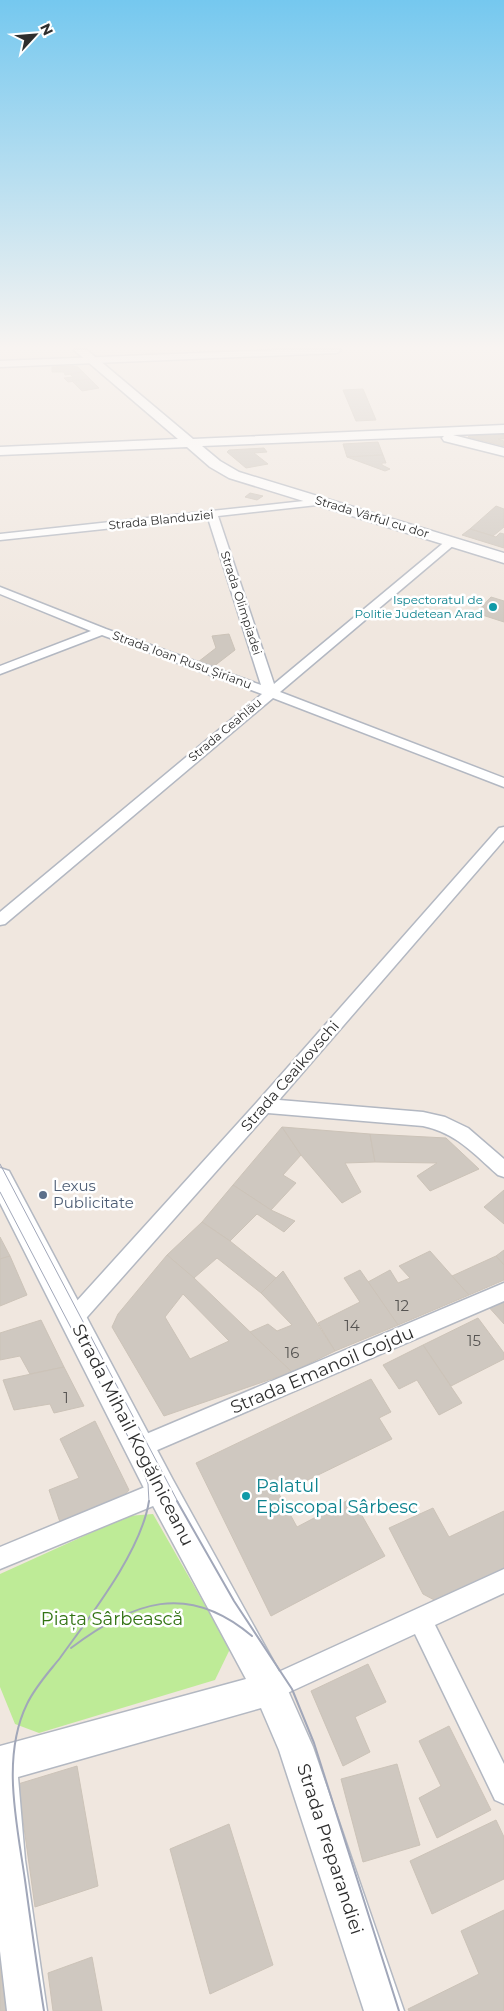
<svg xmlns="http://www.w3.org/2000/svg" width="504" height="2011" font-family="Montserrat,sans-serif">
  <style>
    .green { fill: #beeb97 }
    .building { fill: #cfc8c0; stroke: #ccc3b8; fill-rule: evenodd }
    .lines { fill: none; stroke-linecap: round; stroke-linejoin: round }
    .street-casing { stroke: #b3b8c2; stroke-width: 3 }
    .secondary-casing { stroke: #b3b8c2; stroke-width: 3 }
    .street { fill: #fff; fill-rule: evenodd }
    .secondary { fill: #fff; fill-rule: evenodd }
    .tram-far1 { stroke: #a1a7b9; stroke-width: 1 }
    .tram { stroke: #a1a7b9; stroke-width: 2 }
    .culture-dot { fill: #0f9aa8; stroke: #fff; stroke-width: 2 }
    .service-dot { fill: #5c6f8a; stroke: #fff; stroke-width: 2 }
    .labels { text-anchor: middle; stroke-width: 5; stroke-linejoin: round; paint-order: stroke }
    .far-street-label { font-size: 12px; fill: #2e2e2e; stroke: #fff }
    .far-culture-label { font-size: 12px; fill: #0d838f; stroke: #fff; text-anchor: end }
    .street-label { font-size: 15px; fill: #2e2e2e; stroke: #fff }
    .service-label { font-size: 15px; fill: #4e5e75; stroke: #fff; text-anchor: start }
    .near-number-label { font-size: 15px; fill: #565452 }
    .near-street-label { font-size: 18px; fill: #2e2e2e; stroke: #fff }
    .near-culture-label { font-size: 18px; fill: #0d838f; stroke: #fff; text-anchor: start }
    .near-park-label { font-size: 18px; fill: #337414; stroke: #fff }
  </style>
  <rect width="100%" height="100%" fill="#f0e7df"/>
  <polygon class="green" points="153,1514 230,1649 215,1680 39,1733 15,1724 0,1687 0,1574 128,1516"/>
  <g class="building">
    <polygon points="73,366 78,367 83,372 65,375 64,372 52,372 52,367"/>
    <polygon points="83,372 90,379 68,382 64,378 73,377 70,374"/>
    <polygon points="90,379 99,388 82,391 72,381"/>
    <polygon points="363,389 376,420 356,421 343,390"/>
    <polygon points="504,434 504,439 498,439 504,441 504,446 468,437 470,435"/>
    <polygon points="378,442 383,455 347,457 343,444"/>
    <polygon points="264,448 267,452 254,453 268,464 246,468 227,452 229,450"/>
    <polygon points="383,455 386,463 382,463 382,465 390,469 385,471 347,457"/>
    <polygon points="250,493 263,496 257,500 245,497"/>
    <polygon points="496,506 504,509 504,527 493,536 470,529"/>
    <polygon points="470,529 496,537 500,533 504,534 504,548 462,535"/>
    <polygon points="491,597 504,601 504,622 476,613"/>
    <polygon points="229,634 235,650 213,667 198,662 216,648 212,636"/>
    <polygon points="282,1127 301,1155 283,1175 296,1183 271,1210 233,1185"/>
    <polygon points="282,1127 370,1134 375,1162 345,1163 361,1192 342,1203 301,1155"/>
    <polygon points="370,1134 446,1138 479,1169 430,1191 417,1176 437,1163 375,1162"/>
    <polygon points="233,1185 271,1210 295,1221 284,1232 257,1214 230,1241 202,1222"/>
    <polygon points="504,1190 504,1224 484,1207"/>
    <polygon points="202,1222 230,1241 276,1278 261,1293 217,1258 194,1278 167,1255"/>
    <polygon points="0,1237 10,1256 0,1259"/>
    <polygon points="504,1250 504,1265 496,1256"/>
    <polygon points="430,1251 469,1295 398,1325 368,1282 390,1270 398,1283 410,1278 399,1266"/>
    <path d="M 167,1255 L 194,1278 L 292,1372 L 164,1416 L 112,1327 L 118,1314 ZM 183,1294 L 229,1341 L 190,1359 L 165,1317 Z"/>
    <polygon points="10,1256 27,1295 0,1306 0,1259"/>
    <polygon points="496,1256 504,1265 504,1280 469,1295 452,1276"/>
    <polygon points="360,1270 398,1325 335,1351 318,1323 360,1302 344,1278"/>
    <polygon points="283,1271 335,1351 292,1372 250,1332 268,1324 277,1331 292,1325 261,1293"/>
    <polygon points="504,1298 504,1324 486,1304"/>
    <polygon points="478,1318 504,1353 504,1359 451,1386 423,1345"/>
    <polygon points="41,1320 64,1367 30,1374 20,1356 0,1360 0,1333"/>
    <polygon points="423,1345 462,1403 439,1415 417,1380 399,1389 383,1365"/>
    <polygon points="64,1367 84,1406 54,1413 50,1404 14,1410 3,1380"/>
    <polygon points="371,1379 391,1412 379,1418 392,1439 279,1494 297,1527 352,1498 385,1556 271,1616 196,1463"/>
    <polygon points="95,1421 129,1490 117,1504 61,1525 49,1490 79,1478 60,1439"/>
    <polygon points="433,1508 449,1537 504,1511 504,1569 438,1602 423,1594 389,1528"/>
    <polygon points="368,1664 386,1702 355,1717 370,1752 343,1766 311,1691"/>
    <polygon points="449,1726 491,1810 437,1838 419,1798 441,1786 419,1741"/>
    <polygon points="397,1764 420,1845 363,1862 341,1779"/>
    <polygon points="77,1766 98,1886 35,1907 18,1784"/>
    <polygon points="496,1820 504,1837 504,1879 432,1914 410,1861"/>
    <polygon points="229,1824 273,1965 210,1994 170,1849"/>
    <polygon points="504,1910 504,2011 409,2011 408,2009 479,1974 461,1931"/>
    <polygon points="92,1957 102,2011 53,2011 48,1973"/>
    <polygon points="0,1964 6,2011 0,2011"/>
  </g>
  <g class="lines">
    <g class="street-casing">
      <g id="street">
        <polygon points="278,350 341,350 337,353 0,367 0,361"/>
        <polygon points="322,499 327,502 326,504 218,516 274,684 447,540 455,540 456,542 455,544 280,692 504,778 504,787 273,698 5,924 0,925 0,912 262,694 102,635 0,674 0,666 91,631 0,594 0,587 106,629 261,685 208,518 0,540 0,534"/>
        <path d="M 504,827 L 504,840 L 279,1100 L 423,1112 L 445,1117 L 468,1128 L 504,1159 L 504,1177 L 498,1175 C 473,1153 456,1133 423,1126 L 268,1113 L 80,1325 L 73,1328 L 66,1325 L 63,1319 L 66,1313 L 258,1101 L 499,828 Z"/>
        <polygon points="504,1283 504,1301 148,1454 140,1457 132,1454 129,1447 132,1440"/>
        <polygon points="162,1480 170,1483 173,1491 170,1499 0,1569 0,1547"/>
        <polygon points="504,1569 504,1593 435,1625 504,1764 504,1804 495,1800 415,1634 270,1701 261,1698 258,1689 261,1680"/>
      </g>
    </g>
    <g class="secondary-casing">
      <g id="secondary">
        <polygon points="74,350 87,350 193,439 504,425 504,433 453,435 504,448 504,456 444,441 442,438 444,436 202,446 220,461 239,472 504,553 504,563 229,478 210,467 187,447 0,455 0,447 178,439"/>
        <polygon points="0,1168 9,1171 173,1480 282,1677 313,1747 404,2011 364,2011 279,1750 261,1708 18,1777 25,1860 47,2011 7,2011 0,1951 0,1746 246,1679 151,1502 0,1203"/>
      </g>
    </g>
    <use href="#street" class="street"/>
    <use href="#secondary" class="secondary"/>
    <g class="tram-far1">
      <polyline points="0,1164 178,1502"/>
      <polyline points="0,1192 135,1450 148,1484 149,1502"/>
    </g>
    <g class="tram">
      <polyline points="177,1501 234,1601 292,1689 314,1743 399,2011"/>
      <path d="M 71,1648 C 133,1602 187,1581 252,1636"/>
      <path d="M 44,2011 C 37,1967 31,1924 25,1880 C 17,1824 1,1757 27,1704 C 35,1687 48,1673 60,1658 C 90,1616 141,1552 149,1501"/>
    </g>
  </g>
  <linearGradient id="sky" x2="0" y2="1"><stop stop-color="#75c8ef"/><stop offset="0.55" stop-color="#f8f4f1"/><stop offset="1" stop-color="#f8f4f1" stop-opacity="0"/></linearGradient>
  <rect width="504" height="631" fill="url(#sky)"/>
  <g class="culture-dot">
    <circle cx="493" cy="607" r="5"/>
    <circle cx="246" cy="1496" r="5"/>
  </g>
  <circle class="service-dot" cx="43" cy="1195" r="5"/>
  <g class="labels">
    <g class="far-street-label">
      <text transform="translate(372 517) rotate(17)" y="4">Strada Vârful cu dor</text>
      <text transform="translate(161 520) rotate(-6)" y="4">Strada Blanduziei</text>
      <text transform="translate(241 603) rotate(72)" y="4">Strada Olimpiadei</text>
      <text transform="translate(182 660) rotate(20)" y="4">Strada Ioan Rusu Șirianu</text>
      <text transform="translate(225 730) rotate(-40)" y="4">Strada Ceahlău</text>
    </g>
    <g class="far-culture-label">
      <text x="483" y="604">Ispectoratul de<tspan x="483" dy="14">Politie Judetean Arad</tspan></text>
    </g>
    <g class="street-label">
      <text transform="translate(290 1076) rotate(-49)" y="5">Strada Ceaikovschi</text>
    </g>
    <g class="service-label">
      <text x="53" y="1191">Lexus<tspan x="53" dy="17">Publicitate</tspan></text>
    </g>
    <g class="near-number-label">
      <text x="402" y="1311">12</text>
      <text x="352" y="1331">14</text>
      <text x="474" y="1346">15</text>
      <text x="292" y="1358">16</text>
      <text x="66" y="1403">1</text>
    </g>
    <g class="near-street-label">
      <text transform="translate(322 1370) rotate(-23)" y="6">Strada Emanoil Gojdu</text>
      <text transform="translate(133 1435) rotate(63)" y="6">Strada Mihail Kogălniceanu</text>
      <text transform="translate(330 1849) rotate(72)" y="6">Strada Preparandiei</text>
    </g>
    <g class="near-culture-label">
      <text x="256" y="1492">Palatul<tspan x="256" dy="21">Episcopal Sârbesc</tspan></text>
    </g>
    <g class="near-park-label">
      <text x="112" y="1625">Piața Sârbească</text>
    </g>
  </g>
  <g transform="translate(35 35) rotate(64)" stroke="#ffffff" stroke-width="4" paint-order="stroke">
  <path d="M0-4L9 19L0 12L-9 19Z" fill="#2e2e2e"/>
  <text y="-8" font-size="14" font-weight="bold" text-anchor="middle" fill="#2e2e2e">N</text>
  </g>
</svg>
